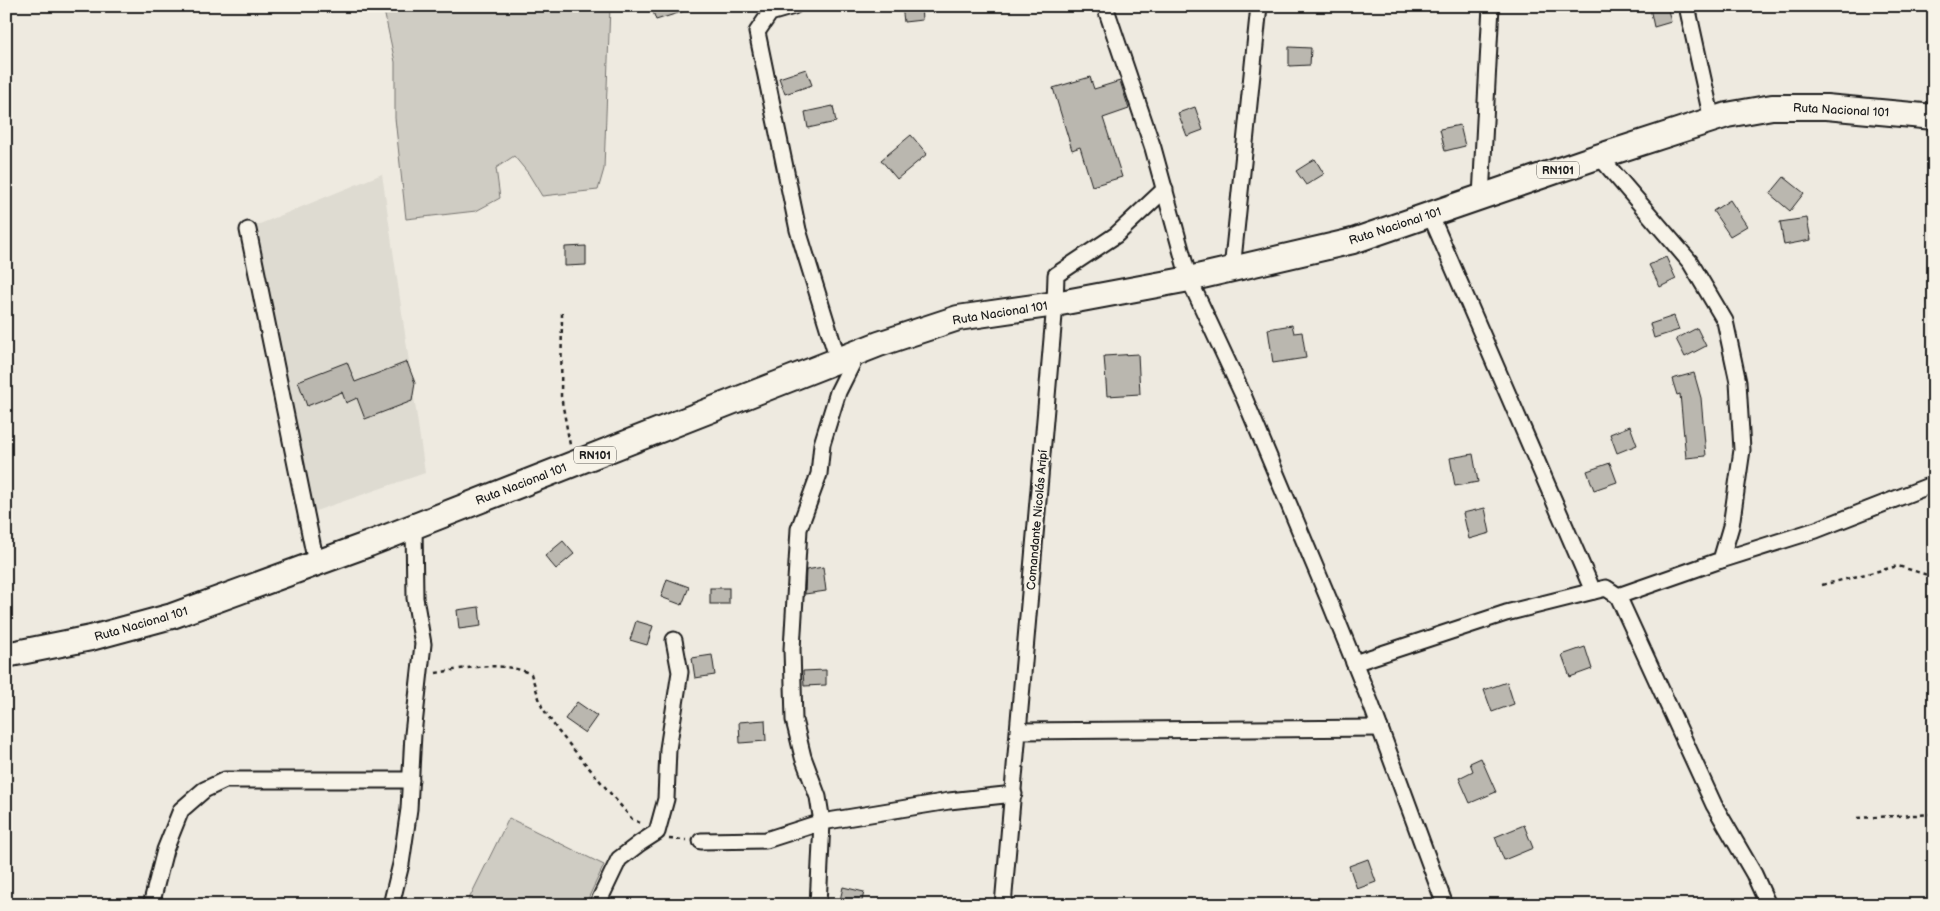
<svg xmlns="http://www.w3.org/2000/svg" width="1940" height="911" font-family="'Balsamiq Sans',sans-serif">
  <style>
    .built { fill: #dedbd1 }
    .green { fill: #cfccc3; stroke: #767470 }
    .building { fill: #bab7af; stroke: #1c1c1c }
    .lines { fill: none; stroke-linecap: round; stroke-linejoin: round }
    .minor-casing { stroke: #1c1c1c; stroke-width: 19 }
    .primary-casing { stroke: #1c1c1c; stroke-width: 28 }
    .path { stroke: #1c1c1c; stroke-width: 2.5; stroke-dasharray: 4 4; stroke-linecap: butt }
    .minor { stroke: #f7f3e8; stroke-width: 15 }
    .primary { stroke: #f7f3e8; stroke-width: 24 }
    .labels { text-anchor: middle; stroke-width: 4; stroke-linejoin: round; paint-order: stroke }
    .shield { fill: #f7f3e8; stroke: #5e5c59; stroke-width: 1 }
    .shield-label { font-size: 11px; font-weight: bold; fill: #1c1c1c }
    .street-label { font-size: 12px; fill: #1c1c1c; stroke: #f7f3e8 }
  </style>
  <rect width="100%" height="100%" fill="#eeeae0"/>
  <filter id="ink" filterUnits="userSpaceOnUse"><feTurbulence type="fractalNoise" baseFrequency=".02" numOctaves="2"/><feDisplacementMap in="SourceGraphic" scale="10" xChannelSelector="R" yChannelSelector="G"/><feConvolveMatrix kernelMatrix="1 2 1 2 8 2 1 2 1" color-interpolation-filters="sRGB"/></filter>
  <g filter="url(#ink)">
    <polygon class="built" points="382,174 425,473 301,516 250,228"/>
    <g class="green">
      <polygon points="383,6 610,6 604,169 598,190 542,196 528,173 514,156 496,168 500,198 476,211 406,219 395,118 395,62"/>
      <polygon points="509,818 604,865 585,905 466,905"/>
    </g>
    <g class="building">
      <polygon points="651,6 691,6 691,9 656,20"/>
      <polygon points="902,6 921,6 922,20 904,22"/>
      <polygon points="1659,6 1667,6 1671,22 1654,27 1650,8"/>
      <polygon points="1289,47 1311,48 1310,65 1289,66"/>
      <polygon points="806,69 812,85 785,94 779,78"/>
      <polygon points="1090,77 1094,89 1120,81 1129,109 1103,118 1122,177 1092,186 1080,147 1072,150 1053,88"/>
      <polygon points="833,106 836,122 808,128 805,112"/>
      <polygon points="1195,107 1203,130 1187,136 1178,113"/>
      <polygon points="1460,125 1465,146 1445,151 1440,129"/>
      <polygon points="911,135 927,154 897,179 881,160"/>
      <polygon points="1315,159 1324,174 1306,185 1296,171"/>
      <polygon points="1784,177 1804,193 1790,211 1770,194"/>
      <polygon points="1730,200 1747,226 1730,236 1713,211"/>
      <polygon points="1807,218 1811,240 1784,245 1780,222"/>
      <polygon points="586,246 586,265 565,266 565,247"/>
      <polygon points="1666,257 1676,279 1660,287 1649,265"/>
      <polygon points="1674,316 1679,330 1654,338 1650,324"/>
      <polygon points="1292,325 1294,333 1302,332 1306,358 1273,363 1268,329"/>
      <polygon points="1697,328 1706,346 1685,357 1676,339"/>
      <polygon points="1138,354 1140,394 1107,396 1104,356"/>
      <polygon points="347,362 355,382 407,362 415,383 412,401 365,419 357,398 346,403 342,392 307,406 298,381"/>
      <polygon points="1694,373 1701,398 1706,456 1686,458 1680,394 1677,395 1672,379"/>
      <polygon points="1630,426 1637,445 1617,453 1610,434"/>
      <polygon points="1473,454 1478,482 1455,486 1450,458"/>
      <polygon points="1610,463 1617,482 1594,490 1587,471"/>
      <polygon points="1485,508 1490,533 1469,539 1463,513"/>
      <polygon points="563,541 574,554 556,569 545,556"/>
      <polygon points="823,567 826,591 805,594 806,570"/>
      <polygon points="667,579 689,587 682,605 661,597"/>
      <rect x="710" y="588" width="19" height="16"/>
      <polygon points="479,607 481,626 459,629 457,610"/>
      <polygon points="636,621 653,626 647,645 630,640"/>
      <polygon points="1585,647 1592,669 1570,677 1562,655"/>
      <polygon points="712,655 715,675 695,678 692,658"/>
      <polygon points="826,670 826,685 804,686 803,671"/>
      <polygon points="1507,682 1514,704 1492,712 1484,690"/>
      <polygon points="577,702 597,716 585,733 565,719"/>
      <polygon points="765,720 766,741 740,743 739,722"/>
      <polygon points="1481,758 1496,792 1470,803 1459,778 1473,771 1470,763"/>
      <polygon points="1524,825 1533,848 1504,860 1495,837"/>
      <polygon points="1368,859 1376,882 1357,889 1349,866"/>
      <polygon points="843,887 864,892 861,905 839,905"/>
    </g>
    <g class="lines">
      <g class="minor-casing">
        <g id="minor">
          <polyline points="794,6 770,13 757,32 798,230 838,360"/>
          <polyline points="1105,6 1153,148 1189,279 1243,395 1329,600 1371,704 1445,905"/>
          <polyline points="1687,6 1712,120"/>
          <polyline points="1600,157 1690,262 1725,321 1738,382 1742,450 1731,526 1721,560 1618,596"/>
          <polyline points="1481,197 1491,6"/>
          <polyline points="1430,214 1593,591"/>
          <polyline points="248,230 316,563"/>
          <polyline points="1232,270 1259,6"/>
          <polyline points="1721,560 1816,530 1926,487 1934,488"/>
          <polyline points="1354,663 1506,613 1606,588 1618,596 1714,805 1754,874 1768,905"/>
          <polyline points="1019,731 1380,728"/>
          <polyline points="701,841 766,840 822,822 949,801 1014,794"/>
          <polyline points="151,905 165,850 181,810 204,790 225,780 411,780"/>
          <polyline points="391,905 401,864 409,809 413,734 423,644 415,598 414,526"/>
          <polyline points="597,905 619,859 640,843 657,832 666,799 668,749 680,672 674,640"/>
          <polyline points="818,905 822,822 818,797 803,757 794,720 792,649 799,529 819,474 822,444 838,392 858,352"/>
          <polyline points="1003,905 1055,304 1056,275 1116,235 1165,189"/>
        </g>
      </g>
      <g class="primary-casing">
        <polyline id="primary" points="6,655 91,638 172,616 369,544 879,344 958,318 1055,304 1189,279 1353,241 1591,159 1727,115 1772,107 1826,107 1934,117"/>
      </g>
      <g class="path">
        <polyline points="562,313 561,396 570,445"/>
        <polyline points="1822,585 1898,566 1934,577"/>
        <path d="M 436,673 C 467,668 501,660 531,674 L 542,707 L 558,731 L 632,819 L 642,824"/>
        <polyline points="1857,818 1934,814"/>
        <polyline points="669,839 686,840"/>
      </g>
      <use href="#minor" class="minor"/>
      <use href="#primary" class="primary"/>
    </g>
  </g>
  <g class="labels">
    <g class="shield">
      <rect x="1537" y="161.5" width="42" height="17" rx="4"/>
      <rect x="574" y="446.5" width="42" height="17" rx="4"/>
    </g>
    <g class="shield-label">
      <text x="1558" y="174">RN101</text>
      <text x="595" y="459">RN101</text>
    </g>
    <g class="street-label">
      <text transform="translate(1841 110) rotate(3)" y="4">Ruta Nacional 101</text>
      <text transform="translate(1395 226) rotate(-18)" y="4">Ruta Nacional 101</text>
      <text transform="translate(1000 313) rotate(-9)" y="4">Ruta Nacional 101</text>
      <text transform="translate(521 484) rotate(-21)" y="4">Ruta Nacional 101</text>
      <text transform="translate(1037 520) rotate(-85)" y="4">Comandante Nicolás Aripí</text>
      <text transform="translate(141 624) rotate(-16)" y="4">Ruta Nacional 101</text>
    </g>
  </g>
  <rect width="1940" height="911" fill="none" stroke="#f7f3e8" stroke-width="25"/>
  <rect x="12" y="12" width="1915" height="886" fill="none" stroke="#1c1c1c" stroke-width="2" filter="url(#ink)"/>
</svg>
